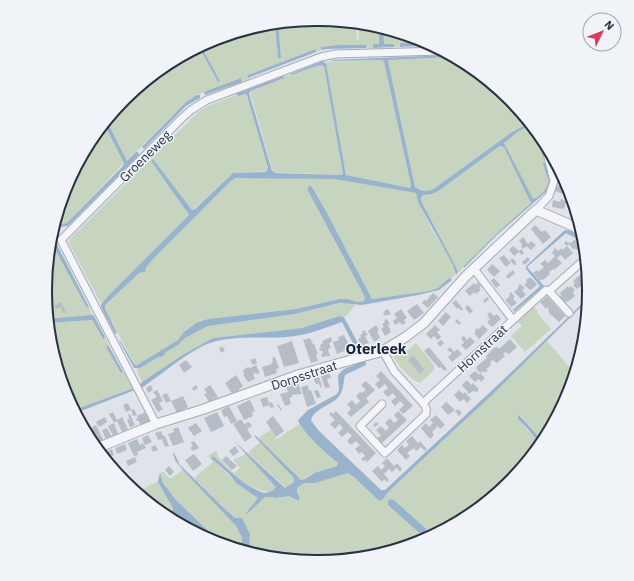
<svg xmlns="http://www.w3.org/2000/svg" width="634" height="581" font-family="'IBM Plex Sans',sans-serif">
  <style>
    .built { fill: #ced3dc }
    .green { fill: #c6d4c0 }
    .water { fill: #99b3cc }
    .building { fill: #b7bdc7 }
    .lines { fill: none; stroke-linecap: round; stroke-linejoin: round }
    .minor-casing { stroke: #a5abb4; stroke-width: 9 }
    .tertiary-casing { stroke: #a5abb4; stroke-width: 11 }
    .minor { stroke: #f3f5f8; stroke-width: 7 }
    .tertiary { stroke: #f3f5f8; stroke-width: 9 }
    .labels { text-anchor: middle; stroke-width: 3; stroke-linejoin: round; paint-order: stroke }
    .street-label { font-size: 13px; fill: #283242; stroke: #f0f3f7 }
    .quarter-label { font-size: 15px; font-weight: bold; fill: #1a2333; stroke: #f0f3f7 }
    .rim { fill: none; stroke: #283242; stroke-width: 2 }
  </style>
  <rect width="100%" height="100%" fill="#e0e4ea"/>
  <polygon class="built" points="176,516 179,516 183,518 196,532 171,519"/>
  <g class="green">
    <path d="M 317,19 L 356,23 L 357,40 L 359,39 L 358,23 L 370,24 L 379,27 L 379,44 L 373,44 L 373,48 L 366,48 L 366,45 L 326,46 L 321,47 L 322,50 L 316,52 L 314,49 L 248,75 L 249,79 L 242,82 L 241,78 L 197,95 L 186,102 L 127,161 L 107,121 L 125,98 L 166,65 L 199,47 L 218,82 L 220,81 L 201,46 C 221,35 253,25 275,23 L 278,58 L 281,58 L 278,23 Z"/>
    <polygon points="383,28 421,40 427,43 426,46 420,46 420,43 400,44 400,47 394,47 394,44 383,44"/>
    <polygon points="450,55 468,65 509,99 529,123 512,132 432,190 422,191 415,187 388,61 390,60 449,57"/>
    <polygon points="382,60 384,62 411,185 410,188 346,175 325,62"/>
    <polygon points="320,65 323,65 324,67 343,174 341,175 273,172 250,92 284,77 283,76 291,75"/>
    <polygon points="245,94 247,95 250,103 268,169 268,171 233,173 194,209 192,210 153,159 151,161 189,215 103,302 100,302 69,243 70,239 199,111 208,106 236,95 238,96"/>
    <polygon points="104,124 124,163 67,223 61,224 57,218 66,186 91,139"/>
    <path d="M 530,125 C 532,127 535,130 537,132 C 539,137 549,183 548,187 C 546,192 538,197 533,199 L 531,198 L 504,143 L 519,131 Z"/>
    <polygon points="502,145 504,147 532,201 531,203 497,233 458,273 456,267 422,203 421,198 423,195 437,192"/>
    <path d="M 239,177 L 334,179 L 416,193 C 424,220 442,244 455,268 L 455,275 L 451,279 L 449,278 L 438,288 L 429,291 L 372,299 L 327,213 L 312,187 L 307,187 L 307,189 L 365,297 L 364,301 L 357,302 L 348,299 L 340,299 L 296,309 L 208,319 L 196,323 L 184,332 L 178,340 L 139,364 L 134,364 L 105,308 L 105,305 L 139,273 L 145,270 L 146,266 L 231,181 Z"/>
    <polygon points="50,240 86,306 87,308 89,307 93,316 48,319 46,290"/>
    <polygon points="344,303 356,305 344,318 339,316 302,328 213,338 184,354 142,382 136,369 140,368 157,358 163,356 166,352 178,345 185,338 208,326 295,314 325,306"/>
    <polygon points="533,306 538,312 537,313 551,329 525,352 511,336 522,326 519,322 518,323 516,321"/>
    <path d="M 92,320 L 102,338 L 105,338 L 123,372 L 127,373 L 134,388 L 74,410 C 60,383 52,353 49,323 Z"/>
    <path d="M 547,341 L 571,369 L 577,364 L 568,395 L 546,435 L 541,439 L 538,436 L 519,414 L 519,420 L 540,444 L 509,483 L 468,516 L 433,535 L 394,500 L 388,505 L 426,539 L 421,541 L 370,557 L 317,562 L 264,557 L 249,552 C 251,532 251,535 241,518 L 237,519 L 233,516 L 194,478 L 213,462 L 208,456 L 216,451 L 219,458 L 234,473 L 240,468 L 233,460 L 246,454 L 273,483 L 276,487 C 263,505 224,466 213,456 L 211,457 L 236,483 L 258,498 L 246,513 L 265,497 L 271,497 L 276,498 L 289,496 L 297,501 L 300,498 L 297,492 L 297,488 L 304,482 L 315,483 L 348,473 L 354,477 L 377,499 L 386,496 L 389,491 L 454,431 Z"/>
    <path d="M 416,343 L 434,365 L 434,370 L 420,383 C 409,380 400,366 393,357 L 403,347 L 407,351 Z"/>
    <polygon points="299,424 324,451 338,463 337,466 314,473 302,480 296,476 258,438 271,430 277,439"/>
    <polygon points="260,442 294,478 294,482 286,488 248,453"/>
    <polygon points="183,470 220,508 239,530 242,537 241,550 222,544 176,500 163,483 161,472 164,472 170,479"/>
    <polygon points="158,481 159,484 173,507 173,510 165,515 141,495 143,489"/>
  </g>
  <g class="water">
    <polygon points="275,23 278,23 281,58 278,58"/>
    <polygon points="379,27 383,28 384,44 394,44 394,47 373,48 373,44 379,44"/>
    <polygon points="400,43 420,43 420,46 400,47"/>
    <polygon points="338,45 366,45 366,48 327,49 322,50 321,47"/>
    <polygon points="201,46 220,81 218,82 199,47"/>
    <polygon points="315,49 316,52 248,78 248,75"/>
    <path d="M 449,55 L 450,56 L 449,57 L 390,60 L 388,61 L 415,187 L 422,191 L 432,190 L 512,132 L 529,123 L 530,125 L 519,131 L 504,143 L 533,199 C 536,198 538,197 541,194 C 554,184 545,175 543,162 L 545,163 C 547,172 552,183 546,192 L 498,234 L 464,268 L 464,266 L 497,233 L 531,203 L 504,147 L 500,146 L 437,192 L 431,194 L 423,195 L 421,198 L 422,203 L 456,267 L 458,272 L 456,275 L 453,265 L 418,202 L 416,193 L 334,179 L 236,178 L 231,181 L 156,256 L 146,267 L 145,272 L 139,273 L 105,305 L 105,308 L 117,333 L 115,334 L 101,307 L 101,304 L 113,291 L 189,215 L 151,161 L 153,159 L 192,210 L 195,209 L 233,173 L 266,172 L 268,168 L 247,95 L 245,94 L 238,96 L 236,94 L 283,76 L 284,78 L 251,91 L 249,93 L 272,171 L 276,173 L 341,175 L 343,174 L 324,66 L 320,65 L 291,75 L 290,74 L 323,61 L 326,64 L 346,175 L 410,188 L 411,185 L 384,62 L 382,60 L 332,61 L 331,60 Z"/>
    <polygon points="241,78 242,82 205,95 204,92"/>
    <polygon points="197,95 200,95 200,98 186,106 144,149 142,147 186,102"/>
    <polygon points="107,121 127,161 136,152 138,152 139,155 68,226 60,227 56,221 56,219 61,224 67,223 123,166 124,163 104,124"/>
    <polygon points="309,186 312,187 327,213 372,299 429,291 438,288 449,278 452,280 439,290 418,295 362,305 341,303 335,304 295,314 208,326 185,338 178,345 166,352 163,356 157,358 140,368 134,368 119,340 120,340 134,364 137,365 178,340 184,332 196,323 208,319 296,309 340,299 348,299 357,302 364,301 365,297 307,189"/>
    <path d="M 565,230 C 572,230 578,236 584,240 L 584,243 L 566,233 L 527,267 L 544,286 L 514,312 L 513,310 L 540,286 L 526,269 L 526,266 Z"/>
    <polygon points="52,235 89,307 88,308 86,306 52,244 50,240"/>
    <path d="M 588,298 L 587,301 L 492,395 L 389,491 L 383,499 L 379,501 L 377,499 L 354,477 L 348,473 L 315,483 L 304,483 L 297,488 L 297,492 L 300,498 L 298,501 L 289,496 L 276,498 L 271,497 L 265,497 L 247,514 L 246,513 L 258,498 L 236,483 L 229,474 L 211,458 L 213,456 C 225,467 249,490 265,493 L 272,491 L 276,487 L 275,486 L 234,441 L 285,488 L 294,482 L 294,478 L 255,437 L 255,435 L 301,480 L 305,479 L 314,473 L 337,466 L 338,463 C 327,454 302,432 298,420 L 308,410 L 337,394 L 339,390 L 338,375 L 344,369 L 364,361 L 366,363 L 366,365 L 345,375 C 343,382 344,390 339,396 C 332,406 314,408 311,420 L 318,430 L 381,490 L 385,490 L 502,381 Z"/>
    <polygon points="92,315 94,316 105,337 103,339 92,320 49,323 48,319"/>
    <path d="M 339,316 L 343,317 L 345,319 L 362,351 L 358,352 L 357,351 L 342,322 C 327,327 311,334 295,336 C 267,340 238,334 210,343 C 189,350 162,375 141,388 L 139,386 L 142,382 L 184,354 L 213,338 L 302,328 Z"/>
    <polygon points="108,345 123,372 121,373 106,347"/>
    <polygon points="134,388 135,390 76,413 74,410"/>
    <polygon points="518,414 538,436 541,439 546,435 540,444 527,428 518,419"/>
    <polygon points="173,453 174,453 180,465 222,506 235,518 242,518 250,534 249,552 241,550 242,537 236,526 183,470 175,460"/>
    <path d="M 160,472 L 163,483 L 176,500 L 222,544 C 213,541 203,538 196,532 C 190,527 186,520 179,516 L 171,519 L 165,515 L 173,510 L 173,508 L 158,482 Z"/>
    <polygon points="390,499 394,500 433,535 426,539 388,505 388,501"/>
  </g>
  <g class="building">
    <polygon points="556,185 565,188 563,194 555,191"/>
    <polygon points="561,199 565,201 566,202 564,209 552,207 553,200 560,202"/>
    <polygon points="535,225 542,232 545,230 551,237 543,244 531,229"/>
    <polygon points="523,237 528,244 531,241 536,245 531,250 526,246 526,247 523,249 521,246 522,244 519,241"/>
    <polygon points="575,239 582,246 577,250 575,248 574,250 569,244 567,246 564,243 566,241 568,243 570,242 571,243"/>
    <polygon points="513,246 519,251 521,249 524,253 522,255 519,252 514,256 509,250"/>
    <polygon points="567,246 573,253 565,260 561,255 557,258 562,263 554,270 553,269 549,272 550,274 543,280 542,279 540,281 533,273 537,270 538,272 544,267 540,264 545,260 548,263 555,256 552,253 555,248 558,251 562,248 563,250"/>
    <polygon points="504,255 511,263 506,267 499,258"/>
    <polygon points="528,257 530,260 524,265 522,262"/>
    <polygon points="512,258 516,262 515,266 510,260"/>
    <polygon points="492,264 500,271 494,277 487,270"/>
    <polygon points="513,270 515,273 508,279 506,276"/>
    <polygon points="581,274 583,276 585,274 587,276 588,281 577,289 573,285 575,283 573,281"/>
    <polygon points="530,277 537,284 536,286 530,290 524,285 527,282 526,280"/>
    <polygon points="494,278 500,285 496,288 491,281"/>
    <polygon points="478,282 481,286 479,288 481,290 476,294 474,292 470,296 465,291 474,283 476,285"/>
    <polygon points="520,284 525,288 522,290 526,295 521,299 514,292 519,287 518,286"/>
    <polygon points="568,286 569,288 571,286 575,290 573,292 575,296 569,301 565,302 560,297 561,295 560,293"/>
    <polygon points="511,292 515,297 513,299 517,303 511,307 505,300 510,296 509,294"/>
    <polygon points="433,293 438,297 428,308 422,303 424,300 426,301"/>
    <polygon points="547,296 565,316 559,322 549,313 548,310 549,309 548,307 546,309 540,302"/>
    <polygon points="487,297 489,299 485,303 483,301"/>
    <polygon points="456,300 463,309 461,311 459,308 457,309 452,303"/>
    <polygon points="61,302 66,312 63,313 60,307 56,309 54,306"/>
    <polygon points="417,304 424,313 414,320 407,311"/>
    <polygon points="468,305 473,311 470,314 465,308"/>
    <polygon points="388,309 391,314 385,316 383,312"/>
    <polygon points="401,309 407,318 404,320 406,323 402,325 400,322 395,325 393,321 397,318 394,314"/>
    <polygon points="446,312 451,317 443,326 438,321"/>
    <polygon points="490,312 494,316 497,314 501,319 492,327 487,322 490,319 487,315"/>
    <polygon points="387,319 390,324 388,325 391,332 385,336 381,329 384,327 382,324 385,322 384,320"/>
    <polygon points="457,319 461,323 459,325 455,321"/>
    <polygon points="376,325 379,330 377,332 380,338 374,342 368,331"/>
    <polygon points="435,325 440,330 437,332 441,337 438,340 434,336 431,339 426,334"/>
    <polygon points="483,325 488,330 479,339 474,333 476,332 475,330 477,328 479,329"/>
    <polygon points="364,330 368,335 365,336 369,343 362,346 358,339 361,337 360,335 363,333 362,331"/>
    <polygon points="344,335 348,343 347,344 349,349 337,354 333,342 339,340 338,337"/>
    <polygon points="464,336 467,340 470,337 475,342 466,350 461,345 464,343 461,338"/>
    <polygon points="331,337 332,342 329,343 331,348 328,349 330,356 322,357 321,354 323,353 322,350 320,351 319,348 321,348 320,345 323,343 322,341"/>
    <polygon points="310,338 313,344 314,344 318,354 316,354 318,361 311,363 303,340"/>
    <polygon points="510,339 517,347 509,354 505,352 503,354 505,356 497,363 492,360 490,362 491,363 490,366 486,369 488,370 485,373 484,371 480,373 476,368 477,366 487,358 486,357 487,355 494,348 497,347 499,349"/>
    <polygon points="441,340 444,343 440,347 437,343"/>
    <polygon points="292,341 299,363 284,367 277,346"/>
    <polygon points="222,346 225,350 222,353 219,349"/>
    <polygon points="429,347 447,369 444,371 441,367 439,368 424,351"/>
    <polygon points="450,347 454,352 457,349 462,354 452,362 448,357 452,353 447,350"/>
    <polygon points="413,355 424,370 420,374 408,360"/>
    <polygon points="275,357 279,368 276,369 277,373 265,377 262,367 272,364 271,363 273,362 272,358"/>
    <polygon points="255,358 257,363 253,365 250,360"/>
    <polygon points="186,360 192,367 184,373 179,365"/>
    <polygon points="256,365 260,373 257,374 256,373 253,374 255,379 248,382 244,376 243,370 248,367 250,368"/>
    <polygon points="329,371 331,378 327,379 330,387 325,388 320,373"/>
    <polygon points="381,371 413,406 403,414 399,410 404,405 400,401 395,406 391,401 396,397 393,393 388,397 383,392 388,388 385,384 379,389 375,384 380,380 376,376"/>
    <polygon points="475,371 479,375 480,373 485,378 481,382 479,379 475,382 469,376"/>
    <polygon points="236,375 243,386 233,395 225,383"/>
    <polygon points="319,376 322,387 321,388 319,384 316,384 313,378"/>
    <polygon points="467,380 471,385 473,383 479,389 477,392 473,391 469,394 462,385"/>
    <polygon points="297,381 302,394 292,395 292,397 289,398 291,404 285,406 280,394 288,392 286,386"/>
    <polygon points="366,381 375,390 366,398 369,402 351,417 347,413 351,409 347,404 352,400 356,405 360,401 356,396 360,392 362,393 366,390 361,385"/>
    <polygon points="151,385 153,390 148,393 146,388"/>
    <polygon points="196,385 198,388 194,391 192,388"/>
    <polygon points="210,385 218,397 209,402 204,394 207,393 204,389"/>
    <polygon points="308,385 309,391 311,390 316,404 307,407 301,387"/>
    <polygon points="157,390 163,401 159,403 163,409 158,412 151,400 157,397 153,392"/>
    <polygon points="318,390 321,397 317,398 314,391"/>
    <polygon points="459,390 463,394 465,392 471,399 467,403 464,399 460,402 454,395"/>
    <polygon points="167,393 171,401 166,403 162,395"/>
    <polygon points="183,396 188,407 177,413 171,401"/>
    <polygon points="267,397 269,403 272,402 274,407 271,408 269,405 263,407 260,399"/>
    <polygon points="250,400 255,411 252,412 253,416 244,420 237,406"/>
    <polygon points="446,402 455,410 448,415 441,407"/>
    <polygon points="128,403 131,410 134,409 137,415 133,416 131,410 126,412 123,405"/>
    <polygon points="278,404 282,410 281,411 277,405"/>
    <polygon points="229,406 237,421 231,424 227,416 224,417 221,410"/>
    <polygon points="458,409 462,413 459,416 455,411"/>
    <polygon points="336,411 376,453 367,462 365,460 363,461 361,459 365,456 362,452 359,454 355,449 360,445 356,441 351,445 347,441 352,436 348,432 342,437 338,433 343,428 339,424 335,429 330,424 335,420 329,414 331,412 333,414"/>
    <polygon points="398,411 407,420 381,444 377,439 381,435 376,430 381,426 386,431 389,427 385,423 390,418 394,423 398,420 394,415"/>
    <polygon points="113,412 117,420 122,417 128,429 125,431 122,432 117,421 114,423 109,414"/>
    <polygon points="146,412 150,422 141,426 138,420 136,421 136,419 138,418 137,416"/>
    <polygon points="217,412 224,426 211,432 204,418"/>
    <polygon points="130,414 135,425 131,427 130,427 127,420 129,419 128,415"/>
    <polygon points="436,415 445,425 440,429 438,426 432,432 434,435 430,439 421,428 426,423 429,427 433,423 430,420"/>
    <polygon points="273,416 284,431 276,437 266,422"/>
    <polygon points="105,417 107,422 99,427 96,422"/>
    <polygon points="241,419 244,424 249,422 252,426 247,429 252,437 245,442 233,424"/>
    <polygon points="376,422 379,424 375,427 373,425"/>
    <polygon points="114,423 118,434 113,436 108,426"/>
    <polygon points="196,423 202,431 194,436 188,428"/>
    <polygon points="96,425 104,441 98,444 95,438 91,440 86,431"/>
    <polygon points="178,427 184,442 173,446 168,434 174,432 173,429"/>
    <polygon points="107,428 112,437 106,440 102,430"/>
    <polygon points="161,431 163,436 165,436 169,446 165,447 162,439 158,440 155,433"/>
    <polygon points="148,435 152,442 145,445 142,438"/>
    <polygon points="412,436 418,443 420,441 427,449 425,451 421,447 416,451 414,448 407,453 410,456 406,460 397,450 402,445 405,448 409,445 406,441"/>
    <polygon points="137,439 140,445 143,443 146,448 137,452 138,455 134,456 128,443"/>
    <polygon points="194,441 199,448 193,451 190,448 193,446 191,443"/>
    <polygon points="125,444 127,450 117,454 115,448"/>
    <polygon points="155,445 158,450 153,452 151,447"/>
    <polygon points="235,446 239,452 233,456 229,451"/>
    <polygon points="112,449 114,455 106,459 102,454"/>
    <polygon points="194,454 202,464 193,471 185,460"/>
    <polygon points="226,456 237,466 232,470 222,460"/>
    <polygon points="135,457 137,462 128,466 126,461"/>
    <polygon points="387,458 394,466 397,463 402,469 400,472 397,468 392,472 389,469 384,474 389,480 387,482 384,479 382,482 372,471 378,466 381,470 385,466 382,463"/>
    <polygon points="169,466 174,472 170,476 165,470"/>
  </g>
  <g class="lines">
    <g class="minor-casing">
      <g id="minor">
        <polyline points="536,210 549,196 554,181 544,142"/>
        <polyline points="549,291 569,313"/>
        <polyline points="513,320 546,290 549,291 585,259"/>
        <polyline points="423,403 513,320 474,269"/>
        <path d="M 382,404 L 360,426 L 385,453 L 426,414 C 427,409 426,407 423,403 L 394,371 L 383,351"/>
        <polyline points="156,424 61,240 181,119 191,110 207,100 321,57 336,54 441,51"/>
        <polyline points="129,486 133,488"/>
      </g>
    </g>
    <g class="tertiary-casing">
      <polyline id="tertiary" points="97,448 156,424 204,409 298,375 383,351 407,336 424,323 466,276 536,210 573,226 581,231"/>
    </g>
    <use href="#minor" class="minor"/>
    <use href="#tertiary" class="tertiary"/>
  </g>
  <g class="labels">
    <g class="street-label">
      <text transform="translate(145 156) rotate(-45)" y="5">Groeneweg</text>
      <text transform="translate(482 348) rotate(-43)" y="5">Hornstraat</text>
      <text transform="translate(304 375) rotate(-18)" y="5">Dorpsstraat</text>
    </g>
    <g class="quarter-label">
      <text x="376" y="354">Oterleek</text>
    </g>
  </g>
  <path d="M0 0H634V581H0ZM316 26H318A264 264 0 0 1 582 290V291A264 264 0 0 1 318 555H316A264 264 0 0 1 52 291V290A264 264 0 0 1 316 26Z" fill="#f0f3f7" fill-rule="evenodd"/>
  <path class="rim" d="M316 26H318A264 264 0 0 1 582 290V291A264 264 0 0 1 318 555H316A264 264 0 0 1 52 291V290A264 264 0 0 1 316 26Z"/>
  <g transform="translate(602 32) rotate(47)"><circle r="19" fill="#f0f3f7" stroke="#a0a6af"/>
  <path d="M0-3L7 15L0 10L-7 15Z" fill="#d53e5a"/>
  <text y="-6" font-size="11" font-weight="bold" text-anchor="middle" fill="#283242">N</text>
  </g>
</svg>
